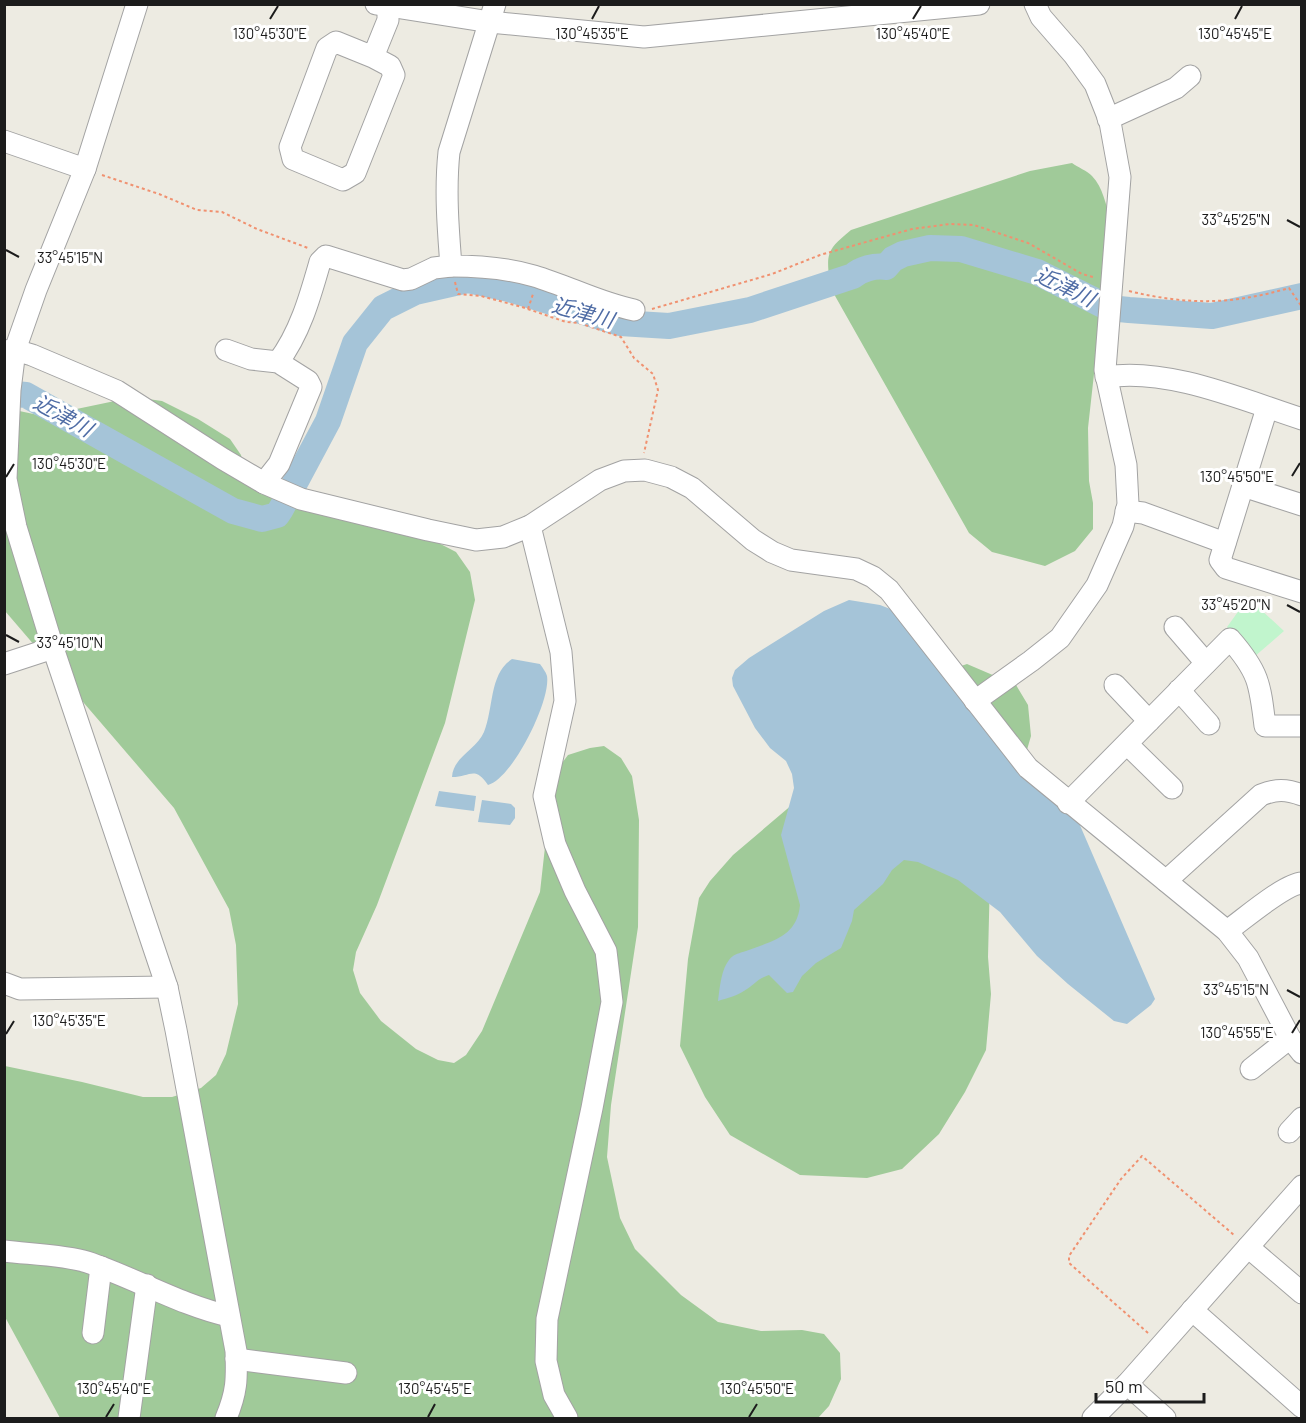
<svg xmlns="http://www.w3.org/2000/svg" width="1306" height="1423" font-family="Barlow,'Noto Sans JP',sans-serif">
  <style>
    .forest { fill: #a0ca99 }
    .park { fill: #c1f5cd }
    .water { fill: #a5c4d8 }
    .lines { fill: none; stroke-linecap: round; stroke-linejoin: round }
    .river { stroke: #a5c4d8; stroke-width: 26 }
    .minor-casing { stroke: #a3a3a3; stroke-width: 23 }
    .path { stroke: #f09170; stroke-width: 2; stroke-dasharray: 3 3; stroke-linecap: butt }
    .minor { stroke: #fff; stroke-width: 21 }
    .ticks { fill: none; stroke: #1c1c1c; stroke-width: 2 }
    .labels { text-anchor: middle; stroke-width: 6; stroke-linejoin: round; paint-order: stroke }
    .water-label { font-size: 21px; font-style: italic; fill: #4f6ca5; stroke: #fff }
    .ticks-label { font-size: 15px; text-anchor: middle; fill: #1c1c1c; stroke: #fff; stroke-width: 6; stroke-linejoin: round; paint-order: stroke }
  </style>
  <rect width="100%" height="100%" fill="#edebe2"/>
  <g class="forest">
    <path d="M 1072,163 C 1077,167 1088,171 1092,176 C 1103,187 1106,206 1111,221 L 1088,428 L 1089,481 L 1093,503 L 1093,529 L 1075,551 L 1045,566 L 992,552 L 969,533 L 830,287 C 827,254 824,252 851,230 L 1030,171 Z"/>
    <polygon points="134,397 162,401 198,419 230,439 241,455 245,476 261,494 425,536 456,552 470,572 475,600 445,723 377,905 356,952 353,970 360,993 381,1021 416,1049 438,1060 454,1063 466,1055 482,1031 540,892 553,775 568,755 590,748 604,746 621,758 632,776 639,820 638,927 611,1105 607,1157 620,1218 635,1249 681,1295 718,1322 761,1331 802,1330 824,1334 840,1353 841,1379 829,1406 818,1418 60,1418 5,1317 5,1066 82,1082 143,1097 172,1097 201,1088 216,1075 226,1054 238,1004 236,945 229,909 174,808 5,611 5,408 43,416"/>
    <polygon points="967,664 1016,685 1028,705 1031,736 990,877 988,957 991,994 986,1050 965,1092 939,1134 902,1169 867,1178 800,1175 730,1135 705,1097 680,1046 688,959 699,898 710,881 733,855 952,669"/>
  </g>
  <polygon class="park" points="1245,602 1255,611 1258,607 1284,631 1254,657 1227,627"/>
  <g class="water">
    <path d="M 849,600 L 880,605 L 898,612 L 1034,787 L 1079,823 L 1155,999 L 1151,1005 L 1127,1024 L 1114,1021 L 1068,984 L 1037,956 L 1000,912 L 958,880 L 918,862 L 904,860 L 892,870 L 883,884 L 854,910 L 852,921 L 841,948 L 816,963 L 802,976 L 793,992 L 787,993 L 769,975 C 757,979 756,983 747,989 C 739,995 728,998 718,1001 C 720,988 721,965 733,956 C 736,954 742,952 746,951 C 772,941 797,937 800,905 L 781,835 L 794,788 L 792,774 L 786,761 L 770,748 L 755,728 L 733,686 L 732,678 L 735,670 L 749,658 L 824,611 Z"/>
    <path d="M 512,659 L 540,664 C 542,667 546,672 547,676 C 551,701 512,779 488,785 C 475,765 470,777 452,777 C 453,757 477,749 484,732 C 494,707 489,674 512,659 Z"/>
    <polygon points="439,791 476,796 474,811 435,806"/>
    <polygon points="482,800 511,804 515,808 515,818 510,825 478,822"/>
  </g>
  <g class="lines">
    <path class="river" d="M 4,393 L 26,395 L 233,511 L 262,519 L 277,515 L 281,509 L 328,421 L 355,343 L 383,308 L 415,292 L 468,280 L 509,289 L 620,323 L 669,326 L 750,310 L 853,276 C 861,269 875,265 886,267 L 893,259 L 903,254 L 930,248 L 961,249 L 1037,272 L 1109,308 L 1129,310 L 1212,316 L 1302,296"/>
    <g class="minor-casing">
      <g id="minor">
        <path d="M 137,4 L 85,169 L 36,290 L 15,350 L 10,390 L 6,479 L 16,527 L 53,648 L 167,987 L 176,1030 L 236,1351 C 237,1379 237,1392 226,1418"/>
        <polyline points="376,4 490,22 644,37 979,4"/>
        <path d="M 495,4 L 449,152 C 445,190 448,228 451,266 C 478,266 507,268 534,276 C 568,286 599,303 634,310"/>
        <polyline points="373,57 390,66 394,75 355,173 343,180 293,159 290,147 327,48 336,42 373,57 388,20 388,7"/>
        <polyline points="1108,119 1176,88 1190,76"/>
        <polyline points="4,141 85,169"/>
        <polyline points="226,350 251,359 278,362 308,381 311,387 279,464 264,483"/>
        <polyline points="4,351 15,350 32,355 117,391 223,459 264,483 301,499 428,530 476,540 503,537 530,526 600,480 624,471 645,470 671,477 692,488 753,540 772,552 791,560 856,569 873,577 889,590 1028,768 1227,931 1248,958 1290,1038 1302,1053"/>
        <path d="M 278,362 C 300,333 310,297 320,262 L 326,256 L 403,280 L 411,279 L 434,268 L 451,266"/>
        <path d="M 1106,377 C 1167,367 1243,400 1302,419"/>
        <polyline points="1267,408 1220,560 1226,568 1302,592"/>
        <polyline points="1243,486 1302,505"/>
        <polyline points="1126,511 1143,513 1225,543"/>
        <polyline points="530,526 561,652 565,701 544,796 555,844 575,891 606,951 612,1002 592,1108 547,1319 546,1361 554,1395 567,1418"/>
        <polyline points="1175,627 1206,663"/>
        <polyline points="4,664 53,648"/>
        <polyline points="1115,685 1149,721"/>
        <polyline points="1179,690 1209,724"/>
        <polyline points="975,701 1031,661 1060,638 1097,585 1123,526 1128,504 1126,465 1105,370 1120,177 1110,122 1095,84 1074,55 1041,17 1035,4"/>
        <polyline points="1127,744 1172,788"/>
        <path d="M 1068,803 L 1230,639 C 1259,672 1260,684 1265,726 L 1302,726"/>
        <path d="M 1166,881 L 1261,795 C 1276,789 1286,789 1302,795"/>
        <path d="M 1227,931 C 1243,920 1284,884 1302,883"/>
        <polyline points="4,983 20,989 167,987"/>
        <polyline points="1251,1069 1290,1038"/>
        <polyline points="1289,1132 1302,1118"/>
        <polyline points="1248,1247 1302,1293"/>
        <path d="M 4,1251 C 28,1254 65,1255 87,1262 C 135,1278 180,1305 229,1316"/>
        <polyline points="1192,1310 1302,1407"/>
        <polyline points="93,1333 101,1267"/>
        <polyline points="236,1359 346,1373"/>
        <polyline points="1127,1384 1165,1418"/>
        <polyline points="129,1418 147,1285"/>
        <polyline points="1093,1418 1127,1384 1302,1186"/>
      </g>
    </g>
    <g class="path">
      <polyline points="102,175 159,194 197,210 222,212 257,229 308,248"/>
      <polyline points="455,282 458,294 481,296 522,307 566,322 579,323 621,337 634,358 653,374 658,390 644,453"/>
      <path d="M 1129,291 C 1186,305 1232,305 1289,288 L 1302,307"/>
      <polyline points="528,309 533,294"/>
      <polyline points="652,309 772,274 820,255 912,229 950,224 974,225 1028,243 1082,274 1093,277"/>
      <polyline points="1148,1333 1069,1263 1069,1256 1121,1179 1142,1156 1234,1235"/>
    </g>
    <use href="#minor" class="minor"/>
  </g>
  <path class="ticks" d="M 270,19 L 278,6M 592,19 L 599,6M 913,19 L 921,6M 1235,19 L 1242,6M 1287,220 L 1300,227M 6,250 L 19,257M 1292,476 L 1300,463M 6,477 L 14,464M 1287,605 L 1300,612M 6,635 L 19,642M 1287,990 L 1300,997M 1292,1033 L 1300,1020M 6,1034 L 14,1021M 106,1417 L 114,1404M 428,1417 L 435,1404M 749,1417 L 757,1404"/>
  <g class="labels">
    <g class="water-label">
      <text transform="translate(1065 287) rotate(26)" y="7">近津川</text>
      <text transform="translate(583 313) rotate(15)" y="7">近津川</text>
      <text transform="translate(63 416) rotate(29)" y="7">近津川</text>
    </g>
  </g>
  <g class="ticks-label">
    <text x="270" y="39">130°45'30"E</text>
    <text x="592" y="39">130°45'35"E</text>
    <text x="913" y="39">130°45'40"E</text>
    <text x="1235" y="39">130°45'45"E</text>
    <text x="1236" y="225">33°45'25"N</text>
    <text x="70" y="263">33°45'15"N</text>
    <text x="69" y="469">130°45'30"E</text>
    <text x="1237" y="482">130°45'50"E</text>
    <text x="1236" y="610">33°45'20"N</text>
    <text x="70" y="648">33°45'10"N</text>
    <text x="1236" y="995">33°45'15"N</text>
    <text x="69" y="1026">130°45'35"E</text>
    <text x="1237" y="1038">130°45'55"E</text>
    <text x="114" y="1394">130°45'40"E</text>
    <text x="435" y="1394">130°45'45"E</text>
    <text x="757" y="1394">130°45'50"E</text>
  </g>
  <rect width="1306" height="1423" fill="none" stroke="#1c1c1c" stroke-width="12"/>
  <path d="M1096 1393v9h108v-9" fill="none" stroke="#1c1c1c" stroke-width="3"/>
  <text x="1105" y="1393" font-size="18" fill="#1c1c1c" stroke="#ffffff" stroke-width="4.5" paint-order="stroke">50 m</text>
</svg>
